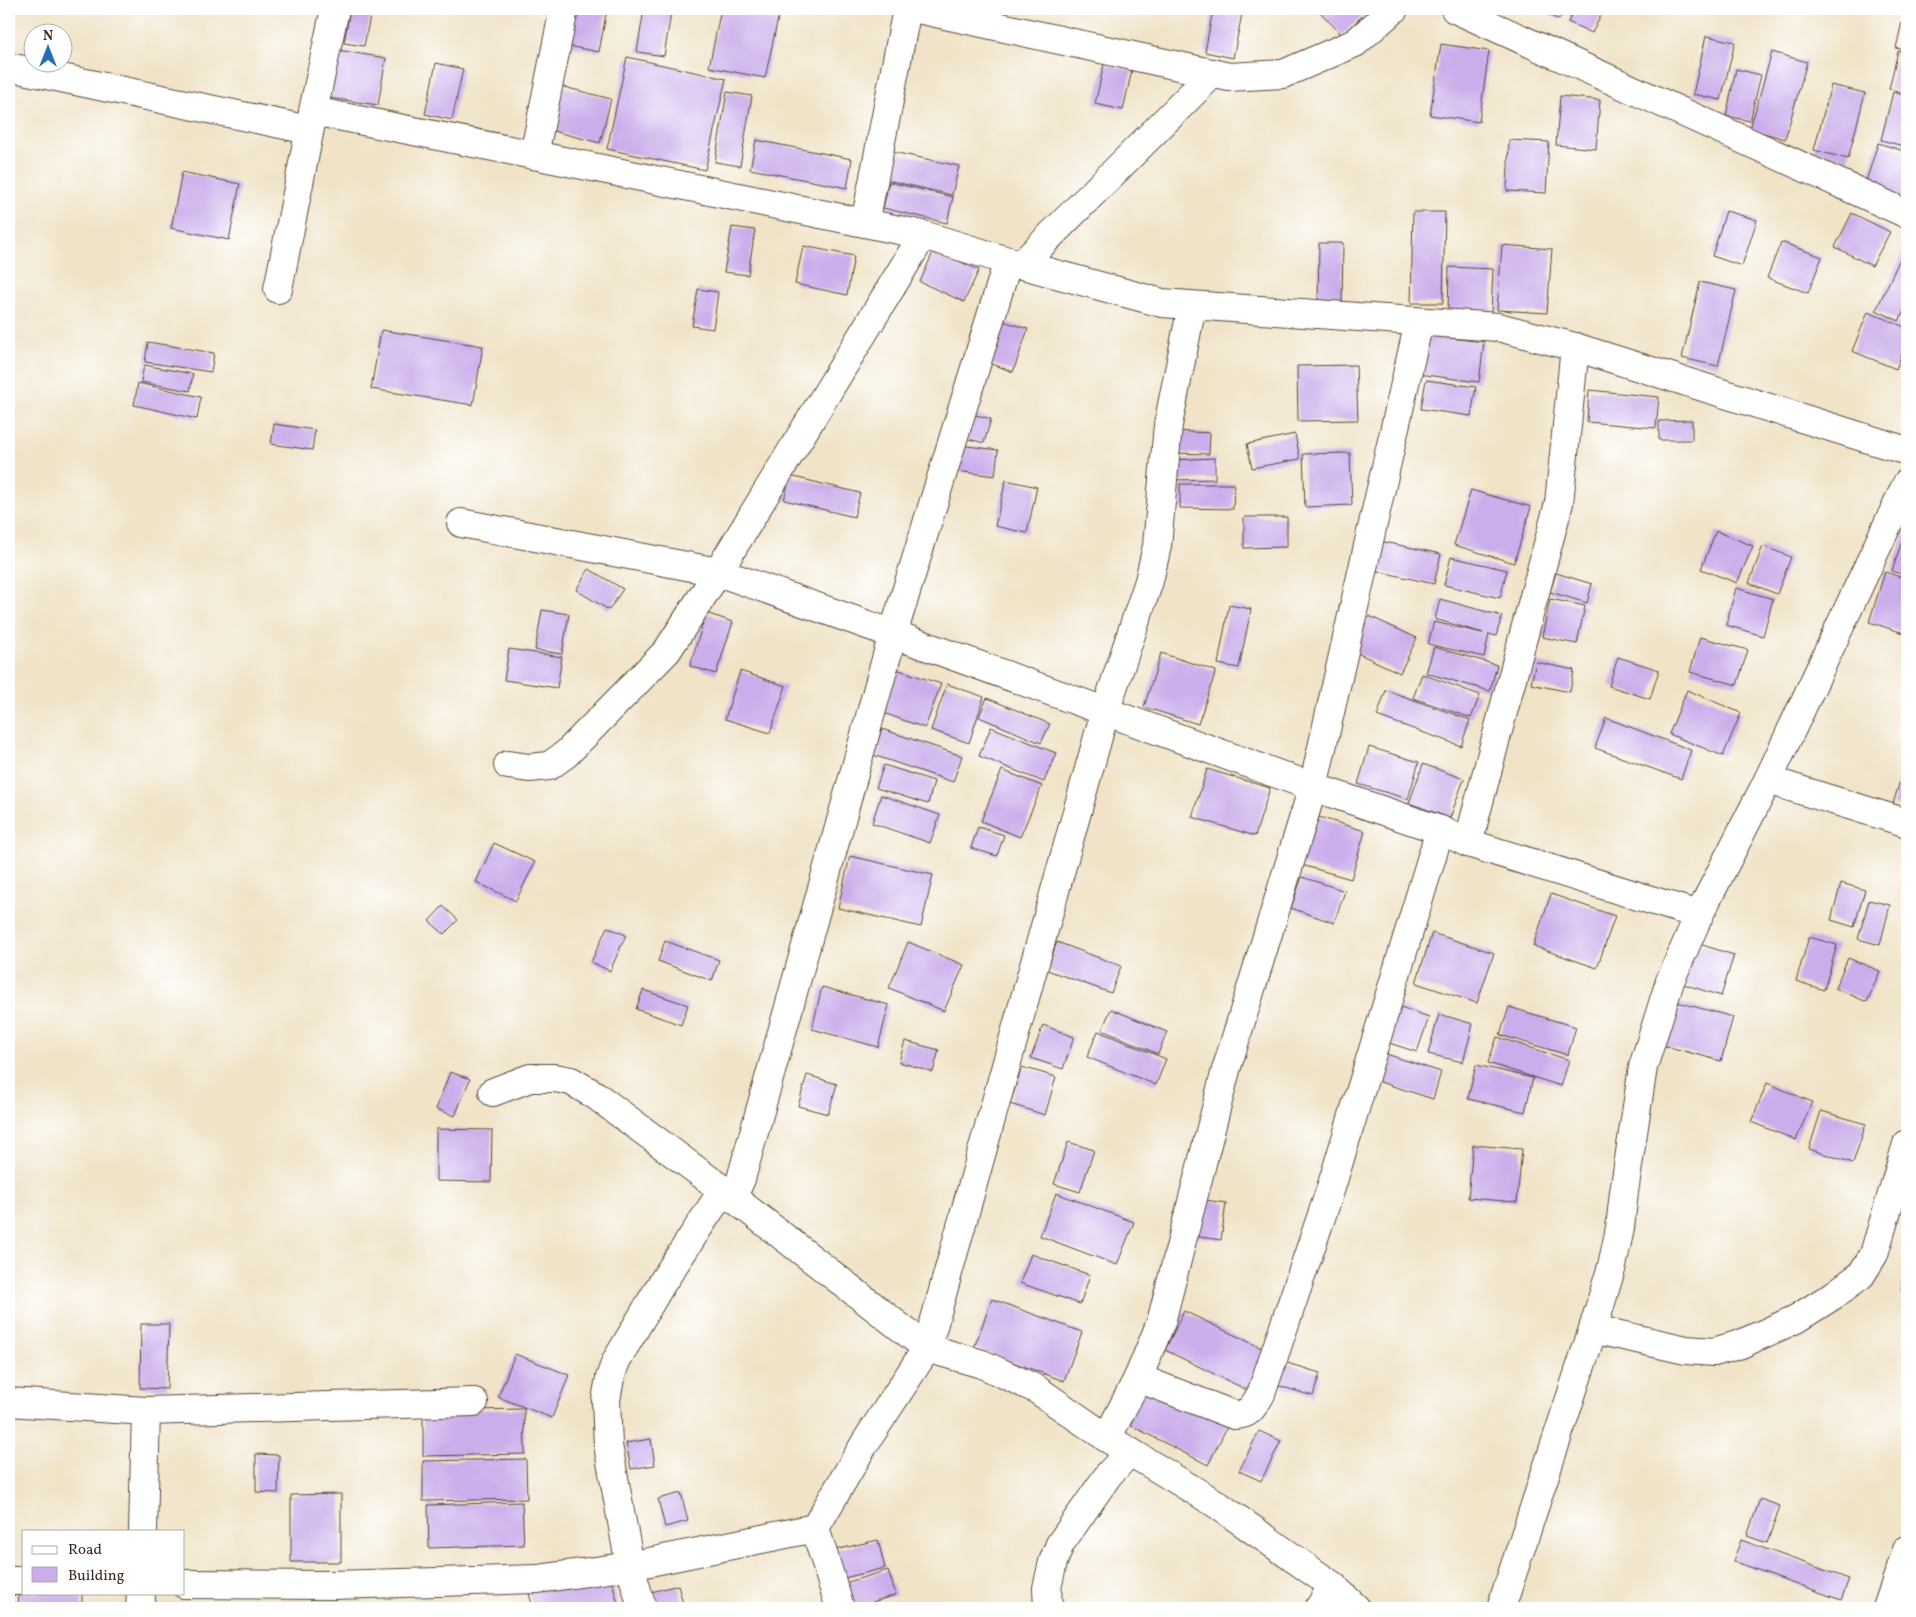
<svg xmlns="http://www.w3.org/2000/svg" width="1916" height="1617" font-family="Vollkorn,serif">
  <style>
    .building { fill: #caadeb }
    .lines { fill: none; stroke-linecap: round; stroke-linejoin: round }
    .minor-casing { stroke: #564637; stroke-width: 30 }
    .minor { stroke: #fff; stroke-width: 28 }
  </style>
  <rect width="100%" height="100%" fill="#fff"/>
  <filter id="ink" filterUnits="userSpaceOnUse"><feTurbulence type="fractalNoise" baseFrequency=".02" numOctaves="2"/><feDisplacementMap in="SourceGraphic" scale="10" xChannelSelector="R" yChannelSelector="G"/><feConvolveMatrix kernelMatrix="1 2 1 2 8 2 1 2 1" color-interpolation-filters="sRGB"/></filter>
  <filter id="wash" filterUnits="userSpaceOnUse"><feTurbulence type="fractalNoise" baseFrequency=".0096" numOctaves="4" result="noise"/><feDisplacementMap in="SourceGraphic" scale="20" xChannelSelector="R" yChannelSelector="G"/><feGaussianBlur stdDeviation="1.12" result="paint"/><feColorMatrix in="noise" values="0 0 0 0 0 0 0 0 0 0 0 0 0 0 0 0 0 1.4 0 .05"/><feComposite in="paint" operator="in"/></filter>
  <g filter="url(#wash)">
    <rect width="100%" height="100%" fill="#f0e3c7"/>
    <g id="blocks">
      <g class="building">
        <polygon points="350,9 371,11 364,46 344,43"/>
        <polygon points="575,9 607,9 599,52 568,46"/>
        <polygon points="644,9 671,13 664,56 637,52"/>
        <polygon points="721,9 780,9 765,78 709,67"/>
        <polygon points="1213,9 1243,9 1233,58 1205,52"/>
        <polygon points="1317,9 1370,9 1342,35"/>
        <polygon points="1537,9 1565,9 1559,20"/>
        <polygon points="1574,9 1604,9 1592,33 1568,22"/>
        <polygon points="1905,9 1907,9 1907,51 1896,48"/>
        <polygon points="1706,36 1735,42 1721,100 1693,94"/>
        <polygon points="1441,44 1489,51 1479,122 1430,115"/>
        <polygon points="337,50 386,58 378,105 329,98"/>
        <polygon points="1898,51 1907,53 1907,93 1889,89"/>
        <polygon points="1772,52 1807,62 1785,139 1750,129"/>
        <polygon points="627,57 726,79 705,170 607,149"/>
        <polygon points="436,63 463,69 452,120 425,114"/>
        <polygon points="1104,64 1132,70 1123,110 1095,104"/>
        <polygon points="1736,69 1761,75 1750,121 1726,116"/>
        <polygon points="1831,85 1865,93 1848,159 1814,150"/>
        <polygon points="560,86 611,99 600,143 549,130"/>
        <polygon points="727,92 752,96 740,166 715,162"/>
        <polygon points="1893,92 1907,96 1907,147 1881,140"/>
        <polygon points="1560,96 1600,100 1596,149 1556,145"/>
        <polygon points="756,140 852,159 847,188 750,169"/>
        <polygon points="1509,140 1549,142 1546,193 1507,191"/>
        <polygon points="1878,143 1907,152 1907,198 1865,185"/>
        <polygon points="893,152 959,166 952,195 887,180"/>
        <polygon points="182,172 240,184 229,240 171,228"/>
        <polygon points="889,182 953,197 947,223 883,208"/>
        <polygon points="1726,211 1757,220 1742,266 1712,256"/>
        <polygon points="1413,212 1445,212 1443,303 1411,303"/>
        <polygon points="1852,213 1890,232 1872,266 1835,247"/>
        <polygon points="732,227 755,230 748,275 724,272"/>
        <polygon points="1781,242 1822,257 1808,293 1767,278"/>
        <polygon points="1319,243 1343,243 1342,304 1318,303"/>
        <polygon points="1907,244 1907,305 1899,321 1876,310"/>
        <polygon points="1502,245 1552,249 1547,313 1497,310"/>
        <polygon points="803,246 854,256 847,295 795,284"/>
        <polygon points="934,250 979,270 964,302 920,282"/>
        <polygon points="1449,267 1493,269 1491,315 1448,313"/>
        <polygon points="1700,282 1736,290 1718,366 1682,358"/>
        <polygon points="698,289 718,292 713,329 692,326"/>
        <polygon points="1868,312 1907,328 1907,341 1896,369 1852,351"/>
        <polygon points="997,319 1028,329 1013,372 982,360"/>
        <polygon points="381,330 483,346 473,405 371,389"/>
        <polygon points="1422,335 1484,342 1479,382 1417,374"/>
        <polygon points="148,342 214,353 211,372 145,362"/>
        <polygon points="144,365 193,374 190,391 141,382"/>
        <polygon points="1356,365 1358,420 1298,421 1297,366"/>
        <polygon points="1426,380 1476,387 1471,416 1421,409"/>
        <polygon points="138,383 201,397 197,419 134,405"/>
        <polygon points="1589,390 1659,397 1656,428 1587,422"/>
        <polygon points="964,412 991,419 984,443 957,436"/>
        <polygon points="1692,420 1692,440 1659,440 1659,421"/>
        <polygon points="274,424 315,430 312,450 271,444"/>
        <polygon points="1172,431 1210,433 1209,454 1171,453"/>
        <polygon points="1295,434 1300,459 1252,468 1247,444"/>
        <polygon points="952,444 998,450 995,476 948,470"/>
        <polygon points="1350,453 1352,505 1305,507 1303,454"/>
        <polygon points="1215,458 1215,479 1172,480 1171,460"/>
        <polygon points="790,476 860,493 854,517 784,500"/>
        <polygon points="1006,480 1037,487 1027,533 995,526"/>
        <polygon points="1180,484 1234,484 1233,509 1180,508"/>
        <polygon points="1471,490 1531,507 1514,563 1454,545"/>
        <polygon points="1244,517 1287,517 1287,547 1244,548"/>
        <polygon points="1906,529 1907,529 1907,576 1892,571"/>
        <polygon points="1716,531 1753,546 1737,583 1701,569"/>
        <polygon points="1370,539 1441,554 1434,584 1364,568"/>
        <polygon points="1763,546 1791,557 1777,594 1749,583"/>
        <polygon points="1451,557 1507,570 1500,598 1444,585"/>
        <polygon points="589,569 623,589 609,610 576,590"/>
        <polygon points="1885,572 1907,579 1907,634 1869,622"/>
        <polygon points="1556,573 1592,584 1587,603 1550,592"/>
        <polygon points="1736,588 1773,599 1763,636 1726,625"/>
        <polygon points="1440,599 1502,616 1496,636 1489,634 1484,657 1428,644 1434,622 1483,633 1435,619"/>
        <polygon points="1550,599 1585,606 1577,644 1542,637"/>
        <polygon points="1229,605 1251,609 1239,668 1218,664"/>
        <polygon points="542,610 569,614 562,654 535,650"/>
        <polygon points="706,613 733,622 716,674 690,666"/>
        <polygon points="1369,616 1417,638 1400,673 1353,651"/>
        <polygon points="1700,637 1748,650 1737,685 1690,672"/>
        <polygon points="1434,647 1497,665 1490,691 1426,673"/>
        <polygon points="509,649 562,657 557,688 504,680"/>
        <polygon points="1161,653 1216,671 1198,724 1144,707"/>
        <polygon points="1618,657 1659,670 1650,699 1609,686"/>
        <polygon points="1536,662 1574,670 1570,692 1531,684"/>
        <polygon points="893,668 941,684 925,728 878,711"/>
        <polygon points="740,671 786,686 770,733 725,719"/>
        <polygon points="1422,674 1480,695 1471,718 1413,698"/>
        <polygon points="947,684 984,697 969,743 931,730"/>
        <polygon points="1386,690 1470,720 1461,746 1377,716"/>
        <polygon points="1687,690 1741,713 1723,756 1669,734"/>
        <polygon points="987,698 1050,724 1041,743 979,717"/>
        <polygon points="1606,718 1691,750 1681,779 1595,748"/>
        <polygon points="991,727 1056,753 1044,782 979,756"/>
        <polygon points="882,729 962,756 953,782 873,755"/>
        <polygon points="1369,747 1419,762 1408,799 1358,784"/>
        <polygon points="1907,757 1907,808 1893,804"/>
        <polygon points="1423,764 1464,779 1450,818 1409,803"/>
        <polygon points="884,765 934,781 928,804 876,788"/>
        <polygon points="1207,769 1270,788 1255,836 1192,817"/>
        <polygon points="1002,770 1042,786 1020,837 981,821"/>
        <polygon points="881,795 940,815 930,843 872,823"/>
        <polygon points="1312,815 1365,831 1351,879 1298,864"/>
        <polygon points="978,827 1004,835 997,856 971,848"/>
        <polygon points="494,843 535,862 516,901 476,882"/>
        <polygon points="850,856 933,875 921,927 838,908"/>
        <polygon points="1302,877 1345,891 1334,923 1291,908"/>
        <polygon points="1841,883 1865,890 1854,927 1831,920"/>
        <polygon points="1551,894 1615,916 1597,968 1533,946"/>
        <polygon points="1869,900 1890,905 1880,945 1858,939"/>
        <polygon points="443,906 458,920 444,934 429,921"/>
        <polygon points="607,927 626,935 610,971 591,962"/>
        <polygon points="1432,933 1494,953 1477,1003 1416,983"/>
        <polygon points="1809,937 1837,945 1824,990 1796,981"/>
        <polygon points="665,941 719,960 712,981 658,961"/>
        <polygon points="1690,941 1734,955 1721,996 1677,982"/>
        <polygon points="908,942 964,965 944,1011 889,988"/>
        <polygon points="1057,942 1121,966 1111,993 1047,970"/>
        <polygon points="1848,958 1880,971 1867,1002 1835,988"/>
        <polygon points="822,987 889,1005 878,1047 812,1029"/>
        <polygon points="643,990 688,1005 681,1025 636,1009"/>
        <polygon points="1670,1000 1733,1017 1721,1061 1658,1044"/>
        <polygon points="1395,1005 1429,1017 1417,1052 1383,1041"/>
        <polygon points="1509,1007 1576,1027 1568,1055 1500,1035"/>
        <polygon points="1111,1009 1167,1032 1158,1054 1102,1030"/>
        <polygon points="1439,1014 1473,1024 1463,1062 1428,1054"/>
        <polygon points="1043,1025 1074,1037 1063,1069 1031,1058"/>
        <polygon points="1098,1031 1166,1059 1156,1085 1087,1057"/>
        <polygon points="1497,1037 1569,1060 1561,1086 1488,1063"/>
        <polygon points="905,1041 939,1050 933,1072 899,1062"/>
        <polygon points="1383,1053 1441,1072 1433,1099 1374,1080"/>
        <polygon points="1476,1065 1533,1078 1525,1112 1468,1099"/>
        <polygon points="1022,1067 1056,1077 1045,1115 1010,1104"/>
        <polygon points="450,1072 470,1079 455,1116 436,1109"/>
        <polygon points="807,1075 837,1084 828,1114 798,1106"/>
        <polygon points="1767,1083 1812,1102 1796,1140 1751,1122"/>
        <polygon points="1821,1111 1866,1124 1853,1163 1809,1149"/>
        <polygon points="436,1129 492,1130 491,1182 436,1181"/>
        <polygon points="1068,1142 1094,1150 1080,1192 1054,1184"/>
        <polygon points="1473,1145 1522,1149 1517,1202 1468,1198"/>
        <polygon points="1056,1193 1134,1222 1117,1265 1040,1236"/>
        <polygon points="1198,1199 1226,1203 1221,1240 1193,1236"/>
        <polygon points="1031,1254 1090,1275 1080,1304 1020,1283"/>
        <polygon points="1907,1271 1907,1291 1901,1289"/>
        <polygon points="992,1299 1082,1332 1064,1381 974,1348"/>
        <polygon points="1184,1311 1268,1351 1249,1391 1165,1350"/>
        <polygon points="141,1324 169,1324 167,1389 140,1388"/>
        <polygon points="515,1354 569,1375 552,1418 498,1397"/>
        <polygon points="1274,1359 1320,1373 1313,1396 1266,1382"/>
        <polygon points="1143,1380 1229,1423 1208,1465 1122,1421"/>
        <polygon points="524,1409 525,1454 423,1456 423,1411"/>
        <polygon points="1259,1431 1281,1441 1261,1481 1239,1471"/>
        <polygon points="9,1439 12,1439 10,1484 9,1484"/>
        <polygon points="651,1439 655,1465 631,1469 626,1443"/>
        <polygon points="256,1454 279,1455 278,1493 256,1492"/>
        <polygon points="526,1459 527,1499 423,1501 423,1461"/>
        <polygon points="681,1493 688,1521 665,1527 658,1499"/>
        <polygon points="341,1494 341,1562 291,1562 291,1495"/>
        <polygon points="1760,1499 1780,1506 1767,1543 1747,1536"/>
        <polygon points="522,1502 524,1545 429,1548 428,1505"/>
        <polygon points="9,1536 12,1536 11,1557 9,1557"/>
        <polygon points="878,1540 885,1568 836,1580 830,1551"/>
        <polygon points="1741,1540 1849,1579 1841,1600 1733,1561"/>
        <polygon points="609,1570 619,1608 533,1608 528,1590"/>
        <polygon points="888,1570 896,1595 852,1608 845,1583"/>
        <polygon points="678,1585 684,1608 643,1608 640,1595"/>
        <polygon points="19,1591 24,1593 82,1593 82,1608 18,1608"/>
        <polygon points="9,1601 15,1602 15,1608 9,1608"/>
        <polygon points="375,1605 416,1606 415,1608 375,1608"/>
      </g>
    </g>
  </g>
  <g filter="url(#ink)">
    <use href="#blocks" fill-opacity="0" stroke="#564637" stroke-width="1"/>
    <g class="lines">
      <g class="minor-casing">
        <g id="minor">
          <polyline points="335,9 313,111 534,155 923,235 1008,261 1162,303 1498,327 1575,347 1907,451"/>
          <polyline points="918,9 1229,77 1283,74 1355,43 1394,9"/>
          <polyline points="1455,9 1907,214"/>
          <polyline points="9,67 309,130"/>
          <polyline points="534,155 564,9"/>
          <polyline points="865,223 907,9"/>
          <polyline points="1021,265 1213,73"/>
          <polyline points="278,289 313,113"/>
          <polyline points="461,523 718,572 893,634 1313,787 1440,830 1468,843 1699,915"/>
          <polyline points="508,765 529,768 549,766 566,754 667,651 718,572 923,235"/>
          <polyline points="1768,780 1907,823"/>
          <polyline points="1468,843 1559,503 1575,347"/>
          <polyline points="493,1092 530,1078 555,1078 571,1081 595,1095 723,1190 927,1348 982,1364 1036,1389 1107,1438 1215,1503 1333,1586 1356,1608"/>
          <polyline points="732,1198 741,1179 893,634 1008,261"/>
          <polyline points="1593,1329 1686,1350 1714,1352 1741,1344 1796,1319 1834,1295 1861,1275 1874,1254 1907,1144"/>
          <path d="M 1138,1378 L 1234,1415 C 1250,1415 1253,1407 1261,1394 L 1330,1191 L 1440,830"/>
          <polyline points="9,1402 146,1411 143,1531"/>
          <polyline points="146,1411 474,1402"/>
          <polyline points="1107,1438 1138,1378 1161,1322 1226,1070 1313,787 1419,322"/>
          <polyline points="815,1528 840,1608"/>
          <polyline points="9,1581 24,1581"/>
          <polyline points="184,1584 332,1585 538,1579 630,1566 815,1528 865,1443 927,1348 1105,712 1149,581 1157,546 1168,425 1192,306"/>
          <polyline points="140,1608 141,1593"/>
          <polyline points="642,1608 630,1566 608,1445 606,1400 610,1378 616,1361 662,1283 723,1190"/>
          <polyline points="1048,1608 1047,1588 1053,1562 1060,1544 1109,1474 1130,1452"/>
          <polyline points="1319,1608 1333,1586"/>
          <polyline points="1501,1608 1593,1329 1612,1266 1620,1228 1624,1192 1643,1067 1670,981 1699,915 1768,780 1907,483"/>
          <polyline points="1887,1608 1907,1550"/>
        </g>
      </g>
      <use href="#minor" class="minor"/>
    </g>
  </g>
  <rect width="1916" height="1617" fill="none" stroke="#fff" stroke-width="30"/>
  <rect x="22" y="1530" width="162" height="65" fill="#ffffff" stroke="#b1aaa5"/>
  <rect x="32" y="1546" width="25" height="8" fill="#ffffff" stroke="#b1aaa5"/>
  <text x="68" y="1554" font-size="15" fill="#3b2a1e">Road</text>
  <rect x="32" y="1567" width="25" height="15" fill="#caadeb" stroke="#b1aaa5"/>
  <text x="68" y="1580" font-size="15" fill="#3b2a1e">Building</text>
  <g transform="translate(48 48)"><circle r="24" fill="#ffffff" stroke="#b1aaa5"/>
  <path d="M0-4L9 19L0 12L-9 19Z" fill="#1f6fb2"/>
  <text y="-8" font-size="14" font-weight="bold" text-anchor="middle" fill="#3b2a1e">N</text>
  </g>
</svg>
